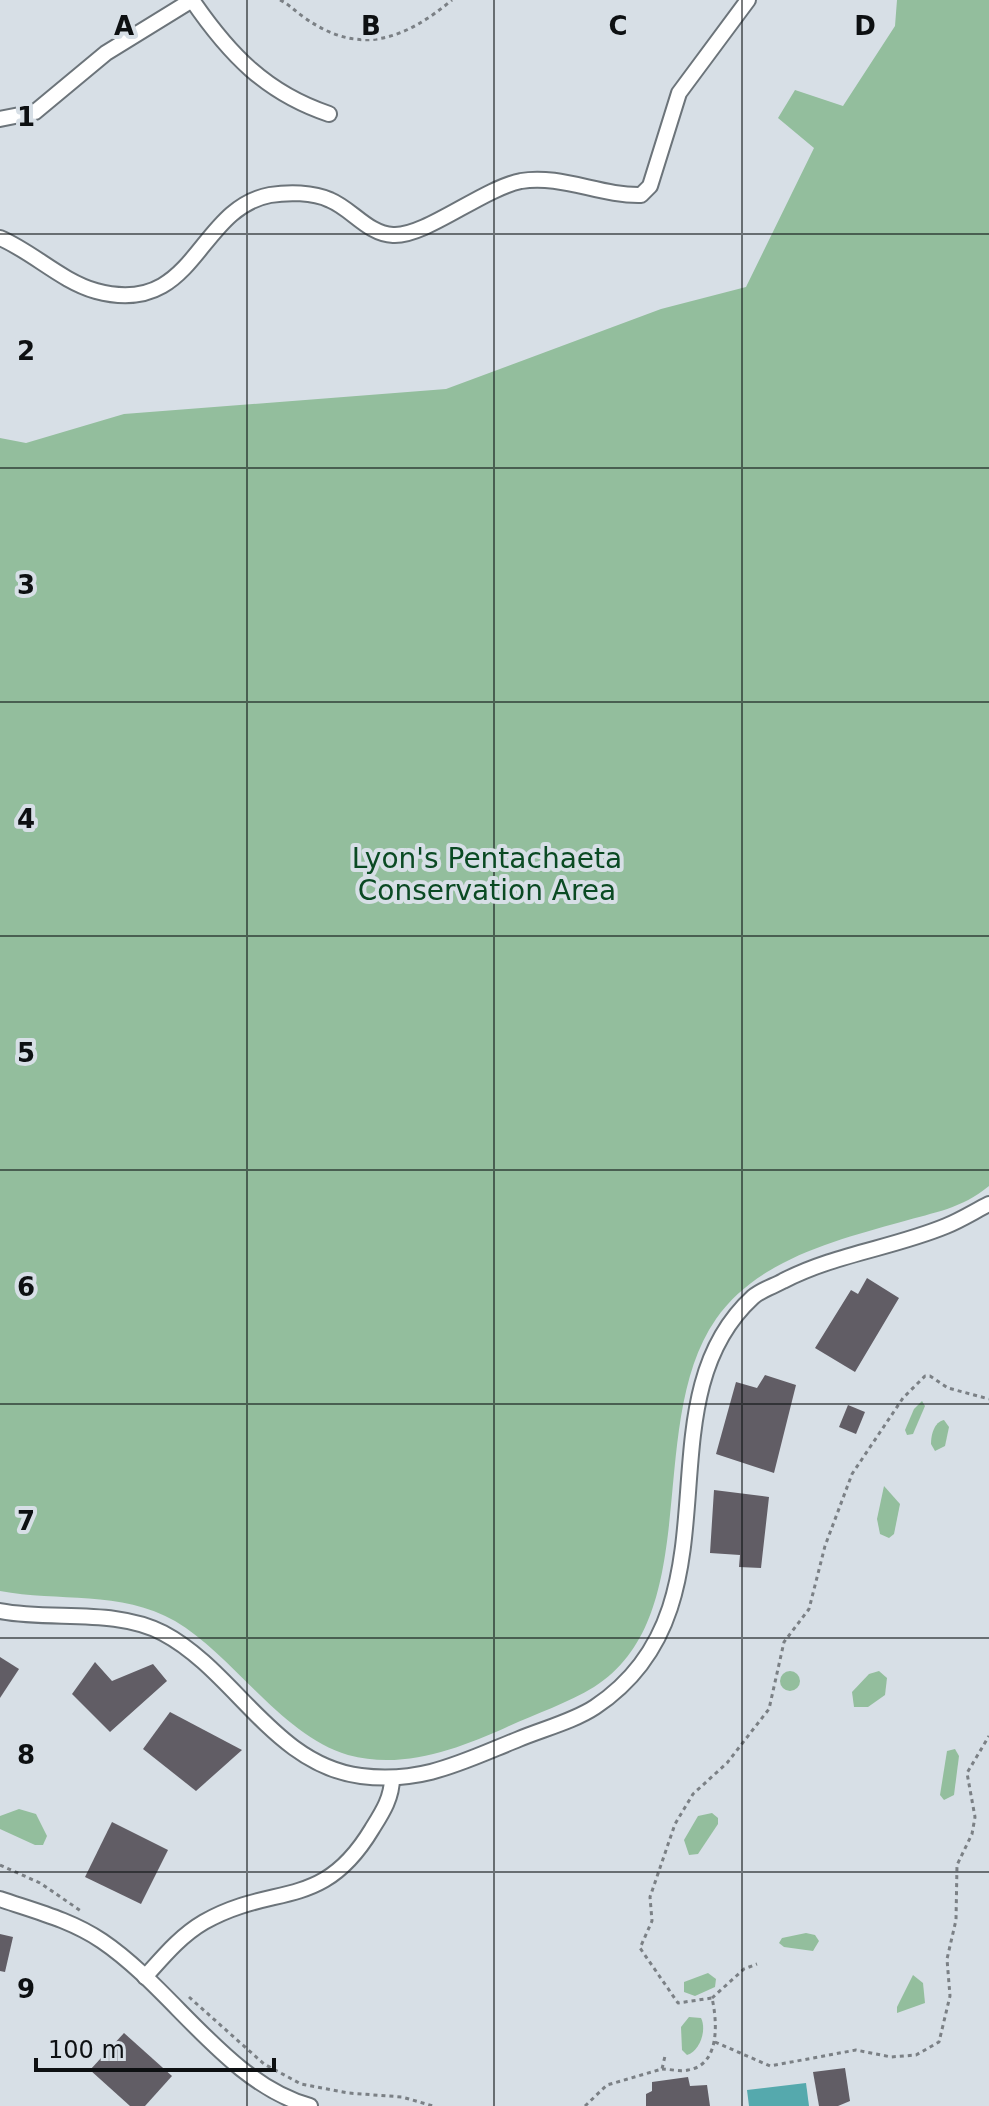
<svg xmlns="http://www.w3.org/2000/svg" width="989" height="2106" font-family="'DejaVu Sans',sans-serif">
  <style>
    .green { fill: #93be9d }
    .water { fill: #55a9ad }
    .building { fill: #615d65 }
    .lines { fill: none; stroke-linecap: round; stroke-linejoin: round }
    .minor-casing { stroke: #6c747a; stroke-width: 18 }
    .path { stroke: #7b8085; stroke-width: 3; stroke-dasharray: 4 4; stroke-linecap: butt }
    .minor { stroke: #fff; stroke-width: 14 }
    .grid { fill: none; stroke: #0d1012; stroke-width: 2; stroke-opacity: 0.55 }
    .labels { text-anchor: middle; stroke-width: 8; stroke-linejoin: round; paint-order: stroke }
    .park-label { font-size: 28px; fill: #0a4a23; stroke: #d7dfe6 }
    .grid-label { font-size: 26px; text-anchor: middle; font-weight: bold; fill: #0d1012; stroke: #d7dfe6; stroke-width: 8; stroke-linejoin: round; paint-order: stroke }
  </style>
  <rect width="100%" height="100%" fill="#d7dfe6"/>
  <g class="green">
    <path d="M 897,0 L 989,0 L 989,1186 C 961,1209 935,1212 901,1222 C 836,1240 757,1260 716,1319 C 643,1424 707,1616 594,1687 C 568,1703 535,1714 507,1727 C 458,1749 403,1770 348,1755 C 281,1735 234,1656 175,1621 C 121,1590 58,1602 0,1591 L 0,438 L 26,443 L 124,414 L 446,389 L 661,309 L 746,287 L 814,148 L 778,118 L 795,90 L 843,106 L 895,26 Z"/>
    <polygon points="922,1401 925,1406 913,1434 907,1435 905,1430 914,1409"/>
    <path d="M 944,1420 L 949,1427 L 945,1446 L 935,1451 L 931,1444 C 931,1435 934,1422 944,1420 Z"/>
    <polygon points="884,1486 900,1504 894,1534 889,1538 880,1534 877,1519"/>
    <polygon points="879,1671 887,1678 885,1695 868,1707 854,1707 852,1692 869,1674"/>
    <circle cx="790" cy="1681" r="10"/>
    <polygon points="955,1749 959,1756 954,1795 944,1800 940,1795 947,1751"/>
    <polygon points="19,1809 36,1814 47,1836 43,1845 35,1845 0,1829 0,1816"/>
    <polygon points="712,1813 718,1818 718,1824 698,1854 689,1855 684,1840 698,1816"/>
    <polygon points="806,1933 815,1935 819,1941 813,1951 784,1947 779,1943 782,1938"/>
    <polygon points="708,1973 716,1979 715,1987 695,1996 684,1992 684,1982"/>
    <polygon points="913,1975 923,1983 925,2003 897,2013 897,2007"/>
    <path d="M 689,2017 L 701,2018 C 707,2030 700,2051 687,2055 L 682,2050 L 681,2027 Z"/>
  </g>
  <polygon class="water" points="806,2083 809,2106 749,2106 747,2090"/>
  <g class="building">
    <polygon points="867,1278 899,1298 855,1372 815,1348 851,1290 858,1294"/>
    <polygon points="765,1375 796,1385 774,1473 716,1454 736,1382 757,1388"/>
    <polygon points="848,1405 865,1412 856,1434 839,1427"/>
    <polygon points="714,1490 769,1497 761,1568 739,1567 740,1555 710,1553"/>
    <polygon points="0,1657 19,1669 0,1698"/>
    <polygon points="95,1662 112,1681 153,1664 167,1681 110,1732 72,1694"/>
    <polygon points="170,1712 242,1750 196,1791 143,1749"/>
    <polygon points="112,1822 168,1850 141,1904 85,1877"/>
    <polygon points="0,1934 13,1937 5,1972 0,1971"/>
    <polygon points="124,2033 172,2076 145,2106 130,2106 90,2070"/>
    <polygon points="845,2068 850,2101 838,2106 819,2106 813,2072"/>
    <polygon points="688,2077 690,2086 707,2085 710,2106 646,2106 646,2094 652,2091 652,2082"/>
  </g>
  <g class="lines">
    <g class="minor-casing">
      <g id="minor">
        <path d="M 192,0 C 229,54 266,93 329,114"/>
        <polyline points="0,119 35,112 106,53 192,0"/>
        <path d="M 0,238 C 33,252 61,281 96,291 C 196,318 196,209 270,195 C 288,192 313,192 330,200 C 352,209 368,234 393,235 C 425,237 482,189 521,181 C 560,174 601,196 641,195 L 650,186 L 679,93 L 748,0"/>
        <path d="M 0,1611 C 52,1621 115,1608 163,1633 C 235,1671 274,1765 361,1776 C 422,1784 464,1761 519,1739 C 543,1729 574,1721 595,1707 C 747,1606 636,1404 753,1297 C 761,1290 774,1286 783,1281 C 835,1254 893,1248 946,1226 C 961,1220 975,1211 989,1204"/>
        <path d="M 0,1899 C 35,1911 71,1920 102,1941 C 173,1989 228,2084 310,2106"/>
        <path d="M 145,1977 C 163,1957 180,1936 204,1922 C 275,1882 322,1912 372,1829 C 382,1813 392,1798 392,1778"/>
      </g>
    </g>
    <g class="path">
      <path d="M 280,0 C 290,5 296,12 305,18 C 360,57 405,39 452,0"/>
      <polyline points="0,1865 40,1883 81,1911"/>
      <polyline points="189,1997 264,2064 301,2084 348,2093 402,2097 433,2106"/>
      <polyline points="712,1998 744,1969 757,1964"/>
      <polyline points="715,2042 770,2066 856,2050 891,2057 916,2055 939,2042 950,1996 947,1959 956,1920 957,1865 972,1834 975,1817 967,1773 989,1736"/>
      <path d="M 662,2069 C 670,2069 680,2072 688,2070 C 721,2065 717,2020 712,1998 L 678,2003 L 640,1948 L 652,1921 L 650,1897 L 675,1824 L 693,1794 L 727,1763 L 769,1709 L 784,1642 L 809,1609 L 825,1546 L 852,1474 L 903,1398 L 925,1376 L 930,1376 L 948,1388 L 989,1399"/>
      <polyline points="585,2106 607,2085 662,2069 665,2056"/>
    </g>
    <use href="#minor" class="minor"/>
  </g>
  <path class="grid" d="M 247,0 L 247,2106M 494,0 L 494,2106M 742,0 L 742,2106M 0,234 L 989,234M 0,468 L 989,468M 0,702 L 989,702M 0,936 L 989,936M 0,1170 L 989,1170M 0,1404 L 989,1404M 0,1638 L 989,1638M 0,1872 L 989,1872"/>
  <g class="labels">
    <g class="park-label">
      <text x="487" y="868">Lyon's Pentachaeta<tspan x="487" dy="32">Conservation Area</tspan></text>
    </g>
  </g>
  <g class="grid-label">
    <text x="124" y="35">A</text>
    <text x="371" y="35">B</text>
    <text x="618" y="35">C</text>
    <text x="865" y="35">D</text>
    <text x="26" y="126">1</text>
    <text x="26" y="360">2</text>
    <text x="26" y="594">3</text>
    <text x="26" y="828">4</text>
    <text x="26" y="1062">5</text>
    <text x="26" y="1296">6</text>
    <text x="26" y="1530">7</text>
    <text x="26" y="1764">8</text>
    <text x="26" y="1998">9</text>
  </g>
  <path d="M36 2058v12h238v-12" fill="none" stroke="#0d1012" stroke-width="4"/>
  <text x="48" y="2058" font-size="24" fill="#0d1012" stroke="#d7dfe6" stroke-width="6" paint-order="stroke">100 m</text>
</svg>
